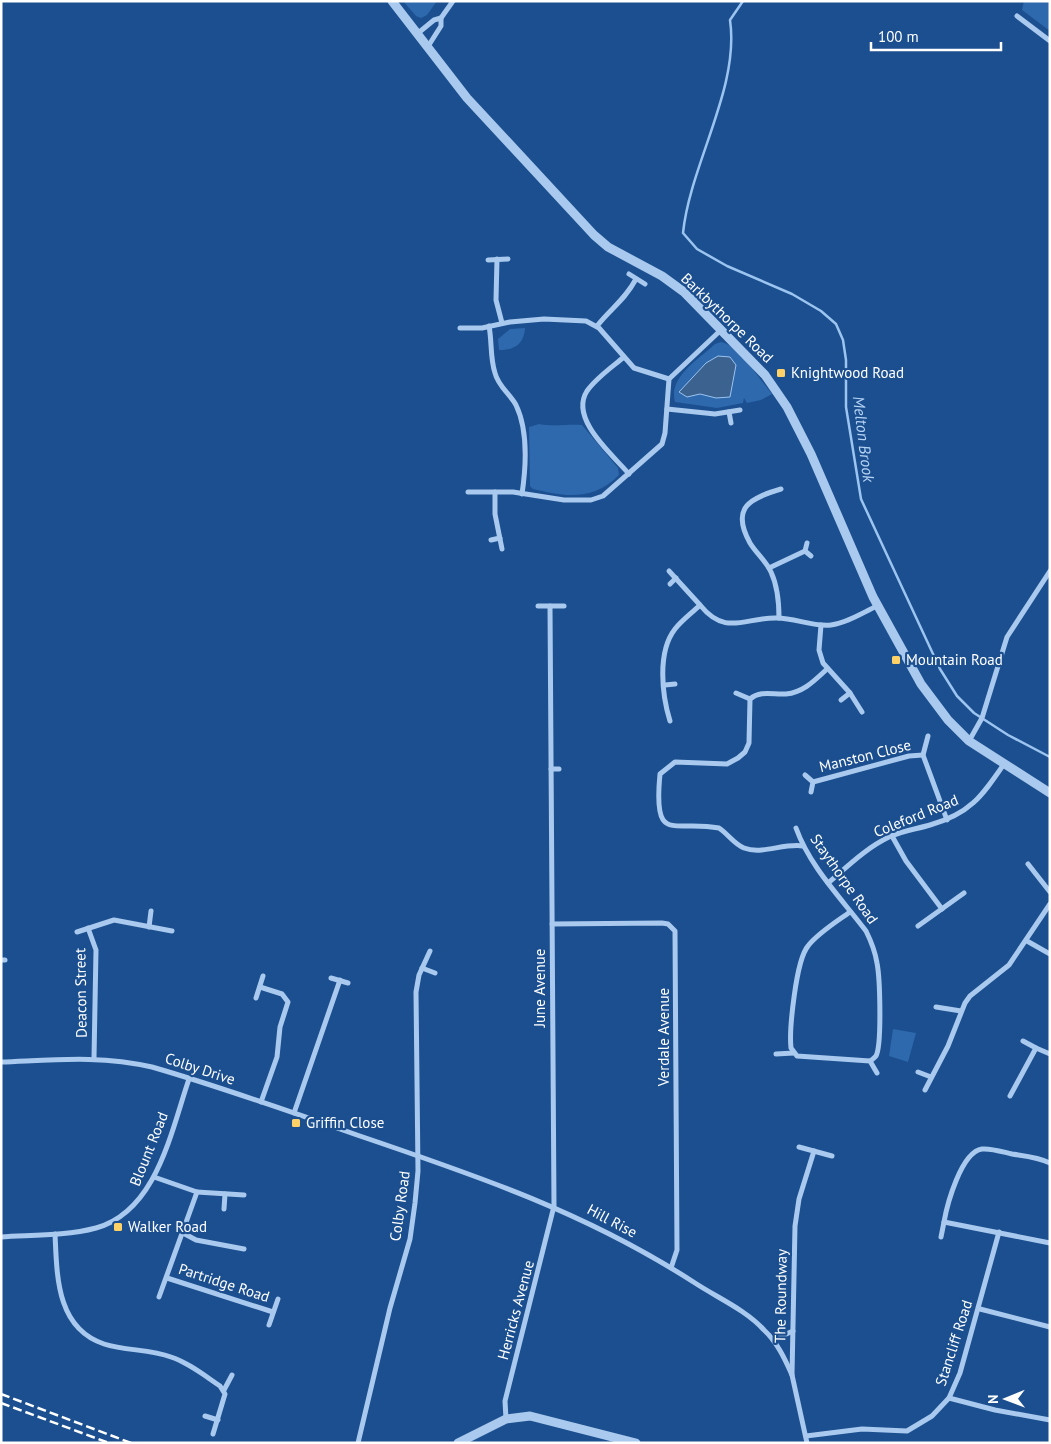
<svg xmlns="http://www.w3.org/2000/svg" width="1051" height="1444" font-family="'PT Sans',sans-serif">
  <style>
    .green { fill: #2e69ad }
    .water { fill: #3c6290; stroke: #9cc4f0 }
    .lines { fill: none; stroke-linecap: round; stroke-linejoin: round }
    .stream { stroke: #9cc4f0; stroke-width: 2.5 }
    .minor { stroke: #a9c9ee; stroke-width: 5 }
    .tertiary { stroke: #a9c9ee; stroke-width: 9 }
    .rail { stroke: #fff; stroke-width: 2.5; stroke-dasharray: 9 4; stroke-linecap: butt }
    .poi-dot { fill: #ffd166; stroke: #1b4f8f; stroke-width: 2 }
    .labels { text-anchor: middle; stroke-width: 4.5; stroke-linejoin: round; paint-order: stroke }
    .street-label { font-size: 15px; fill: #fff; stroke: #1b4f8f }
    .poi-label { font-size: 15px; fill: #fff; stroke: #1b4f8f; text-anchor: start }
    .water-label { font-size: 16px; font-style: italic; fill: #b5d3f5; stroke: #1b4f8f }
  </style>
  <rect width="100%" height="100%" fill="#1b4f8f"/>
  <g class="green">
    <polygon points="403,1 437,1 427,15 421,18 416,16"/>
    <polygon points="1024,1 1050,1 1050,31 1022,10"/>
    <path d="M 525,328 C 524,344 515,350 499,350 L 498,339 L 510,329 Z"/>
    <path d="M 721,342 C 738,345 761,381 772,394 L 761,400 L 747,403 L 744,398 L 743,403 L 717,408 L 675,402 C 668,377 699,359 715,344 Z"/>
    <path d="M 539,424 C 554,427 567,424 582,425 L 618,468 L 619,475 C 593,501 566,497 533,489 L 530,486 L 529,427 Z"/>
    <polygon points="893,1029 916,1033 908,1062 889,1056"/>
  </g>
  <polygon class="water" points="718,356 730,357 736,365 730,397 716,398 700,394 687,397 679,392 706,363"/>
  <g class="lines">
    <path class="stream" d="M 743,1 L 730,20 C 740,88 690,164 683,233 L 697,249 L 727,266 L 792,294 L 821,311 L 836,324 L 843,340 L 846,360 L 846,407 L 861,499 L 940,669 L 957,696 L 974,713 L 1008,735 L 1050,757"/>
    <g class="minor">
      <polyline points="1017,16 1050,41"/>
      <polyline points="417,34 434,20 441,18"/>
      <polyline points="427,48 441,26 441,18 453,1"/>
      <polyline points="497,259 496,300 502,323"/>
      <polyline points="488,260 508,259"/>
      <polyline points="629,274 645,284"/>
      <path d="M 489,326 C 492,341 490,358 495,373 C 498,386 510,394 516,405 C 528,430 526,467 522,494"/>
      <path d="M 597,326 C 611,308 624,301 636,279"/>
      <polyline points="460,328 482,328 510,322 544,319 586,321 599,328 634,368 669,379"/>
      <path d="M 624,357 C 612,367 596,378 587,391 C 569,419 613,455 629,474"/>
      <polyline points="667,409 715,414 740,410"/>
      <polyline points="729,412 731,423"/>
      <polyline points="468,492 513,492 564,500 591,500 603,496 662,444 665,433 669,379 722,329"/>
      <polyline points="495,492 495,514 502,549"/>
      <polyline points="491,540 500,538"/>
      <polyline points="807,543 805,551 811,556"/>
      <polyline points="769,568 805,551"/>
      <polyline points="669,571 700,605"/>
      <polyline points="670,584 676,578"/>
      <polyline points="538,606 564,606"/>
      <path d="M 779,618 C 779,602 778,587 771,572 C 766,561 756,553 750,543 C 730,507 751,498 781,489"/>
      <polyline points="821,625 819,650 823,663 850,693 862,712"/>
      <polyline points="665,685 675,684"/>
      <polyline points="736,693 750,699"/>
      <polyline points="841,700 850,693"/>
      <path d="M 670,721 C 662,695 657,652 675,629 C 682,620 692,613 700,605 C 726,637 745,617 777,618 C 795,618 813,627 831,625 C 847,623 862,613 877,606"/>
      <polyline points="928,736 923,755 947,820"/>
      <polyline points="969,741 982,718 1007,637 1050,571"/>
      <polyline points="551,769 559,769"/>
      <polyline points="805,775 813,782 811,792"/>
      <polyline points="813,782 909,756 923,755"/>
      <path d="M 796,828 C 810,867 841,898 866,931 C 871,941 875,951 877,963 C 880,978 882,1045 876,1056 C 875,1057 872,1060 870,1061"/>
      <polyline points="892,836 906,861 942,909"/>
      <path d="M 803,846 C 783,843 762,855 744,848 C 734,844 728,834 719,828 C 673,819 653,846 660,774 L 675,762 L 727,764 L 738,758 L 745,752 L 749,743 L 750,699 C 761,690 773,695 786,694 C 804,692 815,680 827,669"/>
      <polyline points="1028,864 1050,892"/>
      <path d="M 828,883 C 848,866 866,848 889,837 C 901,831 917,829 930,825 C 970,814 982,796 1004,764"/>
      <path d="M 850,912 C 836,922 818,933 808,946 C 796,960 789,1030 791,1048 L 797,1056 L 870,1061 L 877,1073"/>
      <polyline points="552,924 662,923 668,924 675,931 677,1250 671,1268"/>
      <polyline points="918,926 964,893"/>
      <polyline points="149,927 151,911"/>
      <polyline points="88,928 96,950 94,1058"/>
      <polyline points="77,932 114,920 172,931"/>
      <polyline points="1027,941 1050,954"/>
      <polyline points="1,960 5,960"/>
      <polyline points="422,968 435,973"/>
      <polyline points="331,978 348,983"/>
      <polyline points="260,987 282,994 288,1002 280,1027 277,1057 261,1102"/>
      <polyline points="256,998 263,976"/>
      <polyline points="936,1007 961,1011"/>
      <polyline points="1023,1041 1036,1048"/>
      <polyline points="776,1054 794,1053"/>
      <path d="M 1,1062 C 54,1060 100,1055 152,1067 C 221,1087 289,1111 357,1135 C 478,1176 587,1213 695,1283 C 718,1298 746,1310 764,1330 C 777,1342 785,1359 792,1375"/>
      <polyline points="918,1072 931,1077"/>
      <polyline points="925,1090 948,1046 965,1003 970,996 1009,965 1050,904"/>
      <polyline points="1010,1096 1036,1048 1050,1054"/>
      <polyline points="294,1113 340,980"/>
      <polyline points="799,1147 832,1156"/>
      <path d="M 1050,1163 C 1038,1157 1025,1156 1012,1154 C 1003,1152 991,1148 982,1149 C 961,1152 947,1205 944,1222 L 1050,1243"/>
      <polyline points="154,1177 197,1192 244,1195"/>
      <polyline points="224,1209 225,1194"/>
      <polyline points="183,1233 196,1240 244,1249"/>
      <path d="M 55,1234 C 57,1275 56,1328 104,1344 C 126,1351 150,1349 171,1357 C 189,1363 205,1376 220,1386 L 225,1394 L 213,1434"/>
      <path d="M 1,1237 C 32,1235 66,1236 96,1228 C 157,1211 171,1131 189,1079"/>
      <polyline points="941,1237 944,1222"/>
      <polyline points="167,1278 273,1312"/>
      <polyline points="159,1297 197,1192"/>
      <polyline points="980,1309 1050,1327"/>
      <polyline points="269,1325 278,1299"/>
      <polyline points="773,1340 793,1331"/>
      <polyline points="224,1390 232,1375"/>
      <polyline points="949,1398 995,1410 1050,1420"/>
      <polyline points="205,1416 218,1420"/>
      <polyline points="506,1419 505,1401 554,1206 550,606"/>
      <polyline points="806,1436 862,1429 907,1431 932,1416 949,1398 960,1373 999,1232"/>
      <polyline points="358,1443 390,1308 410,1239 415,1203 418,1171 416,992 419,975 430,951"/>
      <polyline points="807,1443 792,1375 795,1226 799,1199 814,1151"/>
    </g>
    <g class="tertiary">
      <polyline points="392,1 467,98 594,235 608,247 662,276 684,292 765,375 787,407 811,454 873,597 921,684 948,720 969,741 1050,793"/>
      <polyline points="458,1443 506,1419 530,1416 636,1443"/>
    </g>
    <g class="rail">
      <polyline points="1,1394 131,1443"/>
      <polyline points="1,1403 109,1443"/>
    </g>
  </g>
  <g class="poi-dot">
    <rect x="776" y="368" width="10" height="10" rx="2.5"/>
    <rect x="891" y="655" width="10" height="10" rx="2.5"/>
    <rect x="291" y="1118" width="10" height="10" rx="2.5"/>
    <rect x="113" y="1222" width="10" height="10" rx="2.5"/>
  </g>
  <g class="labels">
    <g class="street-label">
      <text transform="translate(727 318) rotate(44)" y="5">Barkbythorpe Road</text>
      <text transform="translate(865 756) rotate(-14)" y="5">Manston Close</text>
      <text transform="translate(916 816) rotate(-22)" y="5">Coleford Road</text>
      <text transform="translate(844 879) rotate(55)" y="5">Staythorpe Road</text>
      <text transform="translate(540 988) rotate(-90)" y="5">June Avenue</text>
      <text transform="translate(81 993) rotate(-91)" y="5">Deacon Street</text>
      <text transform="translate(664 1037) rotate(-90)" y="5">Verdale Avenue</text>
      <text transform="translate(200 1069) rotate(18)" y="5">Colby Drive</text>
      <text transform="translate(149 1149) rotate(-68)" y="5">Blount Road</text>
      <text transform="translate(400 1206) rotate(-82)" y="5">Colby Road</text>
      <text transform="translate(612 1221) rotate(28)" y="5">Hill Rise</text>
      <text transform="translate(224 1283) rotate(18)" y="5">Partridge Road</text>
      <text transform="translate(781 1296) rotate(-89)" y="5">The Roundway</text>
      <text transform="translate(516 1310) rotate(-75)" y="5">Herricks Avenue</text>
      <text transform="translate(954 1343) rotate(-72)" y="5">Stancliff Road</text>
    </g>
    <g class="poi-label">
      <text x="791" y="378">Knightwood Road</text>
      <text x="906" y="665">Mountain Road</text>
      <text x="306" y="1128">Griffin Close</text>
      <text x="128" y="1232">Walker Road</text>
    </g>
    <g class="water-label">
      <text transform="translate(864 439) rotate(83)" y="6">Melton Brook</text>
    </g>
  </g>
  <rect width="1051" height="1444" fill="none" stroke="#ffffff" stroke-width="5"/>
  <g transform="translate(1006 1399) rotate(269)" stroke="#1b4f8f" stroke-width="4" paint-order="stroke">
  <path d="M0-4L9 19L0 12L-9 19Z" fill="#ffffff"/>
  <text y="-8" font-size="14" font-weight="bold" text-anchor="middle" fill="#ffffff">N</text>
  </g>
  <path d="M871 42v8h130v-8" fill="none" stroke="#ffffff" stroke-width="2.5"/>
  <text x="878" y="42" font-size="15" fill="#ffffff" stroke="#1b4f8f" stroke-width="4" paint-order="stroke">100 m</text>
</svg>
